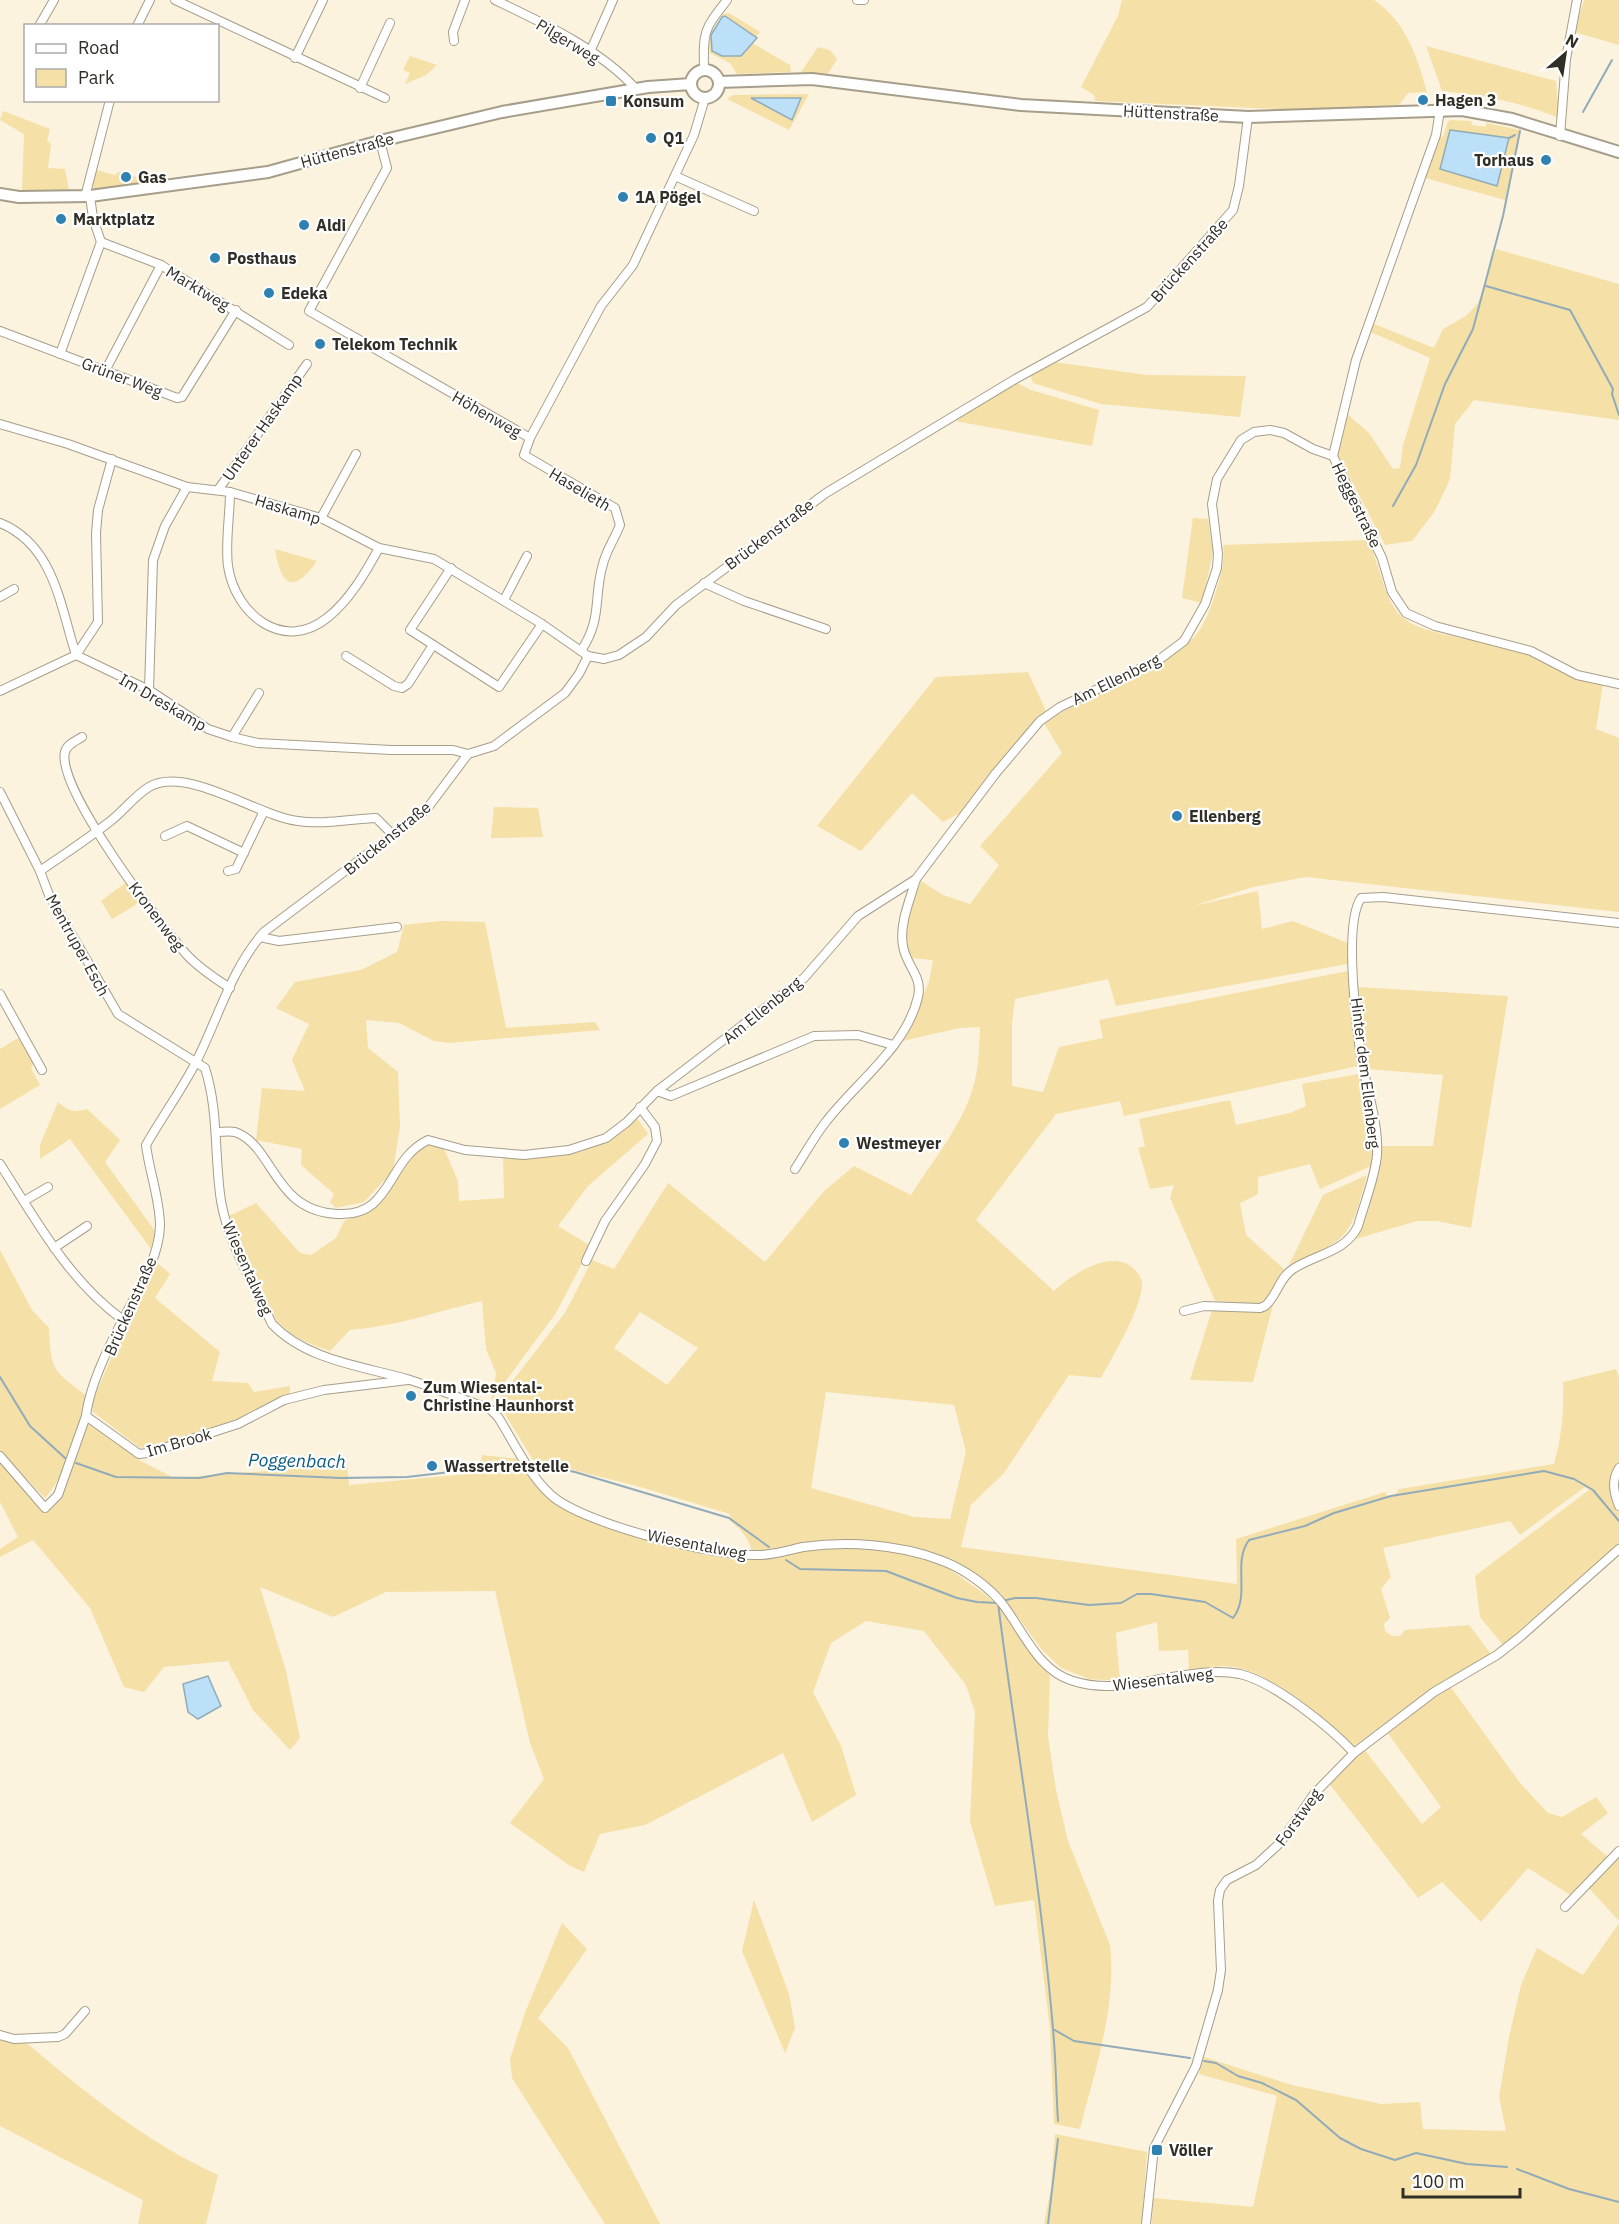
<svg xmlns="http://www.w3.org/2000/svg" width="1619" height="2224" font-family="'IBM Plex Sans',sans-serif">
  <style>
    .green { fill: #f5e0a7; fill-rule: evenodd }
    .water { fill: #bce0f8; stroke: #92abb9; stroke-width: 1.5 }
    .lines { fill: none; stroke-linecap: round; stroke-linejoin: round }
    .stream { stroke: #92abb9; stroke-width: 2 }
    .minor-casing { stroke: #a69e8b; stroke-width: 10 }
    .secondary-casing { stroke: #a69e8b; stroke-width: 14 }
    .minor { stroke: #fff; stroke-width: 8 }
    .secondary { stroke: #fff; stroke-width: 10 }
    .poi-dot { fill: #2e81b1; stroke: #fff; stroke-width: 2 }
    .labels { text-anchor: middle; stroke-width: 4.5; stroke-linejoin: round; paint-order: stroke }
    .street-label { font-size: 16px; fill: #312e26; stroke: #fff }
    .poi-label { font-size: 16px; font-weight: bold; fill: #312e26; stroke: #fff; text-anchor: start }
    .water-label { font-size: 18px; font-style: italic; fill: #0b5980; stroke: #fff }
  </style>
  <rect width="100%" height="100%" fill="#fbf3de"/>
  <g class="green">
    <path d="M 1122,0 L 1374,0 C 1406,22 1417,56 1427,92 L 1408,93 L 1399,105 L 1299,110 L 1095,101 L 1094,95 L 1081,87 L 1118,16 Z"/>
    <polygon points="1584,0 1619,0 1619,45 1574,32"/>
    <path d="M 729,13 L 760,32 L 753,41 L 754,44 L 790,65 L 791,72 L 737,74 L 730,63 L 710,53 C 707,37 715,28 723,14 Z"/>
    <path d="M 1426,46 L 1556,81 L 1559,118 C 1520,102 1483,95 1442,91 Z"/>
    <polygon points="818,47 830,50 837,59 827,75 804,74 801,72"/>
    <polygon points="410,56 437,65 426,75 405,84 410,73 403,70"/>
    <polygon points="809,94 789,130 727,99 733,95"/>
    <polygon points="3,111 50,129 47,140 51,144 48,168 65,169 69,191 22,190 24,134 0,120"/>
    <polygon points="1452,120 1471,121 1472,125 1486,127 1486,123 1520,130 1505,200 1425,178 1440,137 1443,137 1448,121"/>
    <polygon points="96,170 115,175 118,172 140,178 141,183 96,190 92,186"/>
    <polygon points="1496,249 1619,284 1619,420 1474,400 1455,424 1450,479 1435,511 1412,541 1385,545 1338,455 1346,413 1369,433 1393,469 1400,468 1403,445 1430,358 1371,332 1374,324 1434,348 1443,329 1466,316 1478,303"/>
    <polygon points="1054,362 1147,375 1246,376 1240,417 1101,404 1033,383 1030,374"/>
    <polygon points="1017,383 1031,390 1099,410 1092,446 955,421"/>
    <polygon points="1193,518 1208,519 1213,552 1202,603 1182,598"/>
    <path d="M 1368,540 C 1379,562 1384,600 1401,616 C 1423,638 1495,640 1527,653 C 1554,664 1574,681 1603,684 L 1596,729 L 1619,738 L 1619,912 L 1306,877 L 1253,887 L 1193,906 L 1258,891 L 1262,929 L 1293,921 L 1348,943 L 1350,960 L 1348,964 L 1116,1006 L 1108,979 L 1015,999 L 1012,1024 L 1012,1086 L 1043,1092 L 1059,1047 L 1103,1038 L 1099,1020 L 1348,971 L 1351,972 L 1360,1062 L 1358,1066 L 1124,1116 L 1120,1101 L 1056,1114 L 976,1220 L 1054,1291 C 1072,1274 1113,1247 1135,1270 C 1139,1274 1143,1280 1142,1286 C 1139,1313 1114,1354 1101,1378 L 1069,1375 L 1004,1473 L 971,1505 L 961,1547 L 1237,1584 L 1236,1539 L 1385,1492 L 1388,1496 L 1396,1494 L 1399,1489 L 1554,1464 C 1562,1436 1564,1411 1563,1382 L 1616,1369 L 1619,1377 L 1619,1465 L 1611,1481 L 1619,1513 L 1619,1544 L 1503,1645 L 1480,1617 L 1475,1576 L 1589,1490 L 1585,1487 L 1520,1535 L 1510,1521 L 1383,1548 L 1391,1577 L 1381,1589 L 1390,1618 L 1384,1624 L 1385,1631 L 1392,1636 L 1400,1636 L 1405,1630 L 1469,1625 L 1491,1654 L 1433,1689 L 1354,1746 C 1327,1719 1273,1674 1235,1667 C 1220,1664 1204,1668 1189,1670 L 1188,1650 L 1159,1651 L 1157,1622 L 1116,1633 L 1120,1681 L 1089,1679 L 1061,1668 L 1042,1650 L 1001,1594 L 951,1558 L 946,1567 L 986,1595 L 1003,1611 L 1050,1676 L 1048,1736 L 1056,1790 L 1068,1841 L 1110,1945 C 1117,2006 1095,2070 1080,2129 L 1054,2124 L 1050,2029 L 1034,1900 L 995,1906 L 970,1821 L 975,1712 L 966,1685 L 924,1631 L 866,1621 L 831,1643 L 813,1692 L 841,1746 L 856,1795 L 812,1822 L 783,1753 L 645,1825 L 600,1834 L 584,1872 L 570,1866 L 510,1823 L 544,1779 L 530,1743 L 495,1591 L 386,1592 L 333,1617 L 260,1587 L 286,1671 L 300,1738 L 290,1750 L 253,1710 L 228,1661 L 164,1667 L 144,1692 L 124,1687 L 90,1608 L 33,1540 L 0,1557 L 0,1549 L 18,1537 L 0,1502 L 0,1462 L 44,1512 L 60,1499 L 88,1424 L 94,1424 L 139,1460 L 174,1478 L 347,1465 L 349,1485 L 479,1473 L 482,1455 L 520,1459 C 528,1471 535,1486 547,1496 C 593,1537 693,1550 752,1558 C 753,1542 741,1529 729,1520 L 730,1514 L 637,1486 L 533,1460 L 497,1401 L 565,1313 L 592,1260 L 614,1269 L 668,1183 L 765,1262 L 824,1191 L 854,1166 L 911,1195 C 932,1162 960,1128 972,1091 C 979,1070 979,1048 980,1027 L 959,1028 L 903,1041 L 929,982 L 933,960 L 910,958 C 898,932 912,906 921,881 L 943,895 L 970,904 L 999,865 L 980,846 L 1062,753 L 1044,723 C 1088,693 1159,672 1195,636 C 1205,625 1212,605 1216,591 C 1221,576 1225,561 1223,545 ZM 640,1312 L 698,1348 L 667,1385 L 614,1348 ZM 826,1392 L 954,1405 L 966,1452 L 950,1519 L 914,1517 L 811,1488 Z"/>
    <path d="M 275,549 L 317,561 C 293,595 281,586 275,549 Z"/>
    <polygon points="1028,672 1046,711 1019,739 967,809 943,822 912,793 861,851 817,826 936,677"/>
    <polygon points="494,807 538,808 543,837 491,838"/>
    <polygon points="128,881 141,898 140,902 112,919 101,901"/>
    <polygon points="441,921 485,922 506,1028 595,1022 600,1030 449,1043 434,1041 399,1023 366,1020 368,1048 398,1072 400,1126 393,1171 364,1202 336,1208 330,1202 334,1194 301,1165 302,1149 256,1140 262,1088 305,1091 292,1060 309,1024 276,1008 295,982 361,970 397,952 404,925"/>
    <polygon points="1358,987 1508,996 1471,1228 1437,1221 1417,1221 1356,1239 1381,1156 1381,1146 1433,1146 1443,1075 1366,1069"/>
    <polygon points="18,1038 34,1061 31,1068 40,1085 0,1109 0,1049"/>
    <polygon points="1358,1074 1363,1076 1373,1155 1371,1166 1320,1189 1310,1164 1258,1177 1258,1194 1240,1203 1246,1235 1285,1270 1269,1296 1258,1305 1215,1301 1170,1198 1174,1185 1150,1189 1138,1148 1145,1146 1139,1119 1230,1100 1236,1125 1290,1113 1306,1106 1302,1084"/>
    <path d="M 58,1102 C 68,1111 74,1113 87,1109 L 120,1140 L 105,1162 L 155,1231 L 151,1249 L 70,1139 L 40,1159 L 40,1145 Z"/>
    <path d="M 637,1118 L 648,1134 L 588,1186 L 558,1226 L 591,1246 L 556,1313 L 491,1401 L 496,1373 L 486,1349 L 482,1301 C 438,1311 394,1327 350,1330 L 330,1351 C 308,1344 292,1337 276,1320 L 229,1216 L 256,1203 L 300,1253 L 311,1255 L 336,1238 L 344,1221 L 377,1206 L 419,1148 L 429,1143 L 442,1144 L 458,1181 L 459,1201 L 504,1198 L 503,1156 C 537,1160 576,1158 607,1141 C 618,1135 627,1125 637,1118 Z"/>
    <path d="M 1367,1175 C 1349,1242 1349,1237 1288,1267 L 1323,1195 Z"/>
    <path d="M 0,1250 L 32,1310 L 49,1328 C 51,1372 53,1370 87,1396 C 81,1426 66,1476 45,1498 L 0,1451 Z"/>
    <polygon points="154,1260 170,1274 155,1298 220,1352 212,1381 248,1383 254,1392 290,1386 290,1394 281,1396 235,1420 152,1449 139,1447 93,1412 92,1402"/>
    <polygon points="1274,1301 1253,1382 1190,1380 1212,1310 1261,1312"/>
    <polygon points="1450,1686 1520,1783 1548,1813 1562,1817 1596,1797 1608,1813 1581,1834 1608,1857 1572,1896 1528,1868 1481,1922 1442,1882 1418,1898 1328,1782 1364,1749 1422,1824 1441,1807 1387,1732"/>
    <polygon points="1619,1854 1619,1921 1587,1886"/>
    <polygon points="754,1900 789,1994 795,2028 785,2053 742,1951"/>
    <polygon points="562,1923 587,1949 538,2018 568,2048 660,2224 605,2224 512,2078 510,2059 525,2013"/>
    <polygon points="1619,1923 1619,2224 1152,2224 1153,2198 1253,2207 1277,2096 1199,2074 1204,2057 1292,2085 1381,2104 1420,2102 1423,2129 1506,2131 1499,2097 1509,2037 1521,1985 1537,1948 1583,1975"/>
    <path d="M 0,2040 L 14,2043 L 24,2041 C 85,2092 145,2142 218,2175 L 206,2224 L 138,2224 L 143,2200 L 0,2126 Z"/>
    <polygon points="1055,2134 1147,2152 1142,2224 1044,2224 1051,2188"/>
  </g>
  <g class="water">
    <polygon points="725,16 757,38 741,56 722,56 712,51 711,35 722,17"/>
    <polygon points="751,98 801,98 792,120"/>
    <polygon points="1450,130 1509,138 1497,186 1440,169"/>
    <polygon points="208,1676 221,1706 198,1719 188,1712 183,1684"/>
  </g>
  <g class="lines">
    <g class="stream">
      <polyline points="1583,112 1612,60"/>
      <polyline points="1509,138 1515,135"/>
      <polyline points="1486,286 1570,310 1613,389 1612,394 1619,415"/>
      <polyline points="1393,506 1416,465 1445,384 1473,329 1503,216 1520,131"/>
      <polyline points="0,1377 30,1426 65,1458"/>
      <polyline points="76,1463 116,1477 199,1478 227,1473 341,1478 407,1477 518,1464"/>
      <polyline points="535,1464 575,1472 729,1518 769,1547"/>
      <polyline points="786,1560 800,1569 886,1571 957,1598 977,1602 997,1603"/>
      <path d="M 1002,1601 L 1015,1598 L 1036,1598 L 1089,1605 L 1121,1603 L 1137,1594 L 1151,1594 L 1205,1602 L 1233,1618 C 1251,1595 1232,1563 1249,1540 L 1305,1526 L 1334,1513 L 1391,1496 L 1544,1471 L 1574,1479 L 1593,1490 L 1619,1521"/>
      <path d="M 998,1603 C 1016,1745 1041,1886 1053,2029 C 1056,2060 1056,2090 1058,2121"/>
      <polyline points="1053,2029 1074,2041 1190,2058"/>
      <polyline points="1204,2061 1216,2063 1238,2076 1262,2083 1296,2100 1340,2138 1361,2149 1395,2160 1416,2153 1467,2164 1507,2167"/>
      <polyline points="1517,2169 1569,2189 1619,2202"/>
      <polyline points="1048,2224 1058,2139"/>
    </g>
    <g class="minor-casing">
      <g id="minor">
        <polyline points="175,0 385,98"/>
        <path d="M 495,0 C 543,23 600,49 636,89"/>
        <polyline points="857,0 864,0"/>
        <polyline points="39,26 54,0"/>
        <polyline points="137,26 150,0"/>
        <polyline points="454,41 453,32 465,0"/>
        <polyline points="590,52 613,0"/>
        <polyline points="295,58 323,0"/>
        <path d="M 704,69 C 703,30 704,30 727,0"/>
        <polyline points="360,88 390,23"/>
        <polyline points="1440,110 1436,135 1356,360 1333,456 1382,558 1392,592 1406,613 1435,626 1531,651 1577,675 1619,684"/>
        <polyline points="1560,136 1566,59 1577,0"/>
        <polyline points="380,141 387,168 309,311 530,438 601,306 633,265 694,135 705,98"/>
        <polyline points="675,176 754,211"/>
        <polyline points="90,196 93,218 101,242 161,265 289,345"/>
        <polyline points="85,197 110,100"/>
        <polyline points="0,331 177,398 182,397 236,310"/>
        <polyline points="60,354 101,242"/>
        <polyline points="105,371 161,265"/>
        <polyline points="0,424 68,444 187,487 230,492 321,518 379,548 434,559 542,624 588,656 604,659 619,655 646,637 676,605 826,493 1017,378 1147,307 1233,210 1239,186 1248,117"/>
        <path d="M 530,438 L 524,455 L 615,508 L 620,525 C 615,538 606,551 603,564 C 593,597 603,618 581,651"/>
        <polyline points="218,490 307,364"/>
        <path d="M 230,492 C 230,515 225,543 228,566 C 235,614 283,653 327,618 C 350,600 365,573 379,548"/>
        <polyline points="321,518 356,454"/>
        <path d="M 0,523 C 54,545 60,605 76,655 L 149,690 L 208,729 L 232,737 L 258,743 L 391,750 L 453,750 L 468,754 L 494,746 L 565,693 L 579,674 L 588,656"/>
        <polyline points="451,568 410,630 499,687 542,624"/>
        <polyline points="704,583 744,601 826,629"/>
        <polyline points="0,597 14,589"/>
        <polyline points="504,600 527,556"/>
        <polyline points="346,656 394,686 402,688 408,684 433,645"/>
        <polyline points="149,690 153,560 165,526 187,487"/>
        <polyline points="0,691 76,655 98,622 96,533 98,510 112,459"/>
        <path d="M 82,737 C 76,741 67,744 65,752 C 56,788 160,924 186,954 C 199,968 214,978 230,988"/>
        <polyline points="232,737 259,693"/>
        <path d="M 0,792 L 40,871 L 49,895 L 118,1014 L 205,1068 C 219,1112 214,1156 221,1201 C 228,1243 254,1285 272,1324 C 306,1360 361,1366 407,1379 C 435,1388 462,1399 490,1409 L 498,1417 C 514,1442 528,1474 551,1495 C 583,1524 715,1557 759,1555 C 774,1555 789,1550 803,1547 C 847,1541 898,1544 940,1560 C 963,1568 990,1587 1004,1606 C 1024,1633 1039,1671 1073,1681 C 1105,1691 1134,1684 1166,1678 C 1190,1674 1216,1669 1240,1674 C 1274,1682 1330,1727 1354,1753"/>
        <polyline points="165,836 187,826 244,853"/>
        <path d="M 40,871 C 63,855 86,840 108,823 C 122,813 134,796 149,787 C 187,765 257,816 298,821 C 322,825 351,819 376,818 L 394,836"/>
        <polyline points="228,871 236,869 263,813"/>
        <polyline points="260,937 279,941 397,927"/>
        <polyline points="0,994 42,1070"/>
        <polyline points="657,1091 671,1096 814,1036 858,1035 893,1045"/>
        <path d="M 217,1132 C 222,1132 230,1131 235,1132 C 275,1146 272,1211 338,1214 C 393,1217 386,1160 428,1140 L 465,1150 L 524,1155 L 569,1150 L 606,1138 L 627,1122 L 657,1091 L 804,978 L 858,916 L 916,879 L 996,773 L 1040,721 L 1060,707 L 1160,659 L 1184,641 L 1205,604 L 1217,568 L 1218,554 L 1212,504 L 1217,479 L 1241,440 L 1254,432 L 1270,430 L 1284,433 L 1313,449 L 1333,456"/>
        <path d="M 0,1164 C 36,1220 68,1280 123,1320"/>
        <path d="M 795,1169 C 805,1154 814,1137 825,1123 C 855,1083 906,1048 918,997 C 923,976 906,966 903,946 C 899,924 910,900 916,879"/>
        <polyline points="24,1201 48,1187"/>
        <polyline points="54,1248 87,1226"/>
        <polyline points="586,1261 605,1221 645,1164 657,1141 655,1127 640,1107"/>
        <path d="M 1184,1311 L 1204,1306 L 1260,1308 L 1265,1306 C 1277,1296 1279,1278 1293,1269 C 1316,1254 1346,1252 1358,1226 C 1364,1204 1375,1178 1377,1155 C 1379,1121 1365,1085 1360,1051 C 1356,1020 1344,923 1361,898 L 1383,897 L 1619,923"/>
        <path d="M 86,1416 C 90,1382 113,1338 129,1308 C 142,1284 159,1255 160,1226 C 160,1199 149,1171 146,1145 C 162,1117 181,1091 196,1062 C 218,1019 231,969 264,932 L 426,810 L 468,754"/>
        <polyline points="0,1456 45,1508 58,1495 86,1416 139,1454 148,1453 238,1424 284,1400 324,1390 408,1380"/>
        <path d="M 1619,1468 C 1611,1481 1614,1493 1619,1506"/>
        <polyline points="1565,1907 1619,1851"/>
        <polyline points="0,2035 14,2039 58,2037 65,2034 85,2011"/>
        <polyline points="1146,2224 1154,2148 1196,2066 1218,1990 1221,1970 1218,1901 1220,1890 1227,1880 1256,1865 1280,1843 1314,1794 1354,1753 1434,1692 1497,1655 1520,1637 1619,1549"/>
      </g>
    </g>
    <g class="secondary-casing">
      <g id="secondary">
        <circle cx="705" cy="84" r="14"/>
        <polyline points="719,82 812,79 1021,105 1248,117 1462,110 1512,119 1619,152"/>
        <polyline points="0,194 19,197 90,196 268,172 380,141 502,112 648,87 691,84"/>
      </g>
    </g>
    <use href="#minor" class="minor"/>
    <use href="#secondary" class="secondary"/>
  </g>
  <g class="poi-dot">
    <circle cx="1423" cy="100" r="6"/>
    <rect x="605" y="95" width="12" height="12" rx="3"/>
    <circle cx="651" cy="138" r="6"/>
    <circle cx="1546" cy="160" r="6"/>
    <circle cx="126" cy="177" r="6"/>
    <circle cx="623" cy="197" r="6"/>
    <circle cx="61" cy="219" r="6"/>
    <circle cx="304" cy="225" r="6"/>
    <circle cx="215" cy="258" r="6"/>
    <circle cx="269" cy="293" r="6"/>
    <circle cx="320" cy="344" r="6"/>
    <circle cx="1177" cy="816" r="6"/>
    <circle cx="844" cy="1143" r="6"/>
    <circle cx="411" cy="1396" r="6"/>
    <circle cx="432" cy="1466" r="6"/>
    <rect x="1151" y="2144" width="12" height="12" rx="3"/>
  </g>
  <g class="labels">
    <g class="street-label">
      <text transform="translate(568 41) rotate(31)" y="6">Pilgerweg</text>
      <text transform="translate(1171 113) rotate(3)" y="6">Hüttenstraße</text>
      <text transform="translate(347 150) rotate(-15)" y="6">Hüttenstraße</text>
      <text transform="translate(1189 260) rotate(-48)" y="6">Brückenstraße</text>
      <text transform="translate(198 288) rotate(31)" y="6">Marktweg</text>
      <text transform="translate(122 377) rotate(21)" y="6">Grüner Weg</text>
      <text transform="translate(487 414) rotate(30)" y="6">Höhenweg</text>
      <text transform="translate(262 427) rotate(-55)" y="6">Unterer Haskamp</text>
      <text transform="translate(580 489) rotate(31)" y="6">Haselieth</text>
      <text transform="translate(1357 505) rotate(64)" y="6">Heggestraße</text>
      <text transform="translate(288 509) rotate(17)" y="6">Haskamp</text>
      <text transform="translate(769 534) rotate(-37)" y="6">Brückenstraße</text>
      <text transform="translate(1116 679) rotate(-26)" y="6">Am Ellenberg</text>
      <text transform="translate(163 702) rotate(30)" y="6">Im Dreskamp</text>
      <text transform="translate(387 838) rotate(-39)" y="6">Brückenstraße</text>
      <text transform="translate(157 916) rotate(53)" y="6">Kronenweg</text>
      <text transform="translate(78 945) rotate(61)" y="6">Mentruper Esch</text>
      <text transform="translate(762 1010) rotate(-39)" y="6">Am Ellenberg</text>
      <text transform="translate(1366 1073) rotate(83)" y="6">Hinter dem Ellenberg</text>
      <text transform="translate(248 1268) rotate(66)" y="6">Wiesentalweg</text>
      <text transform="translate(130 1306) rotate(-66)" y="6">Brückenstraße</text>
      <text transform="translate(179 1442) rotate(-16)" y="6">Im Brook</text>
      <text transform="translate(697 1544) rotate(11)" y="6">Wiesentalweg</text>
      <text transform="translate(1163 1679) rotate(-7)" y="6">Wiesentalweg</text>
      <text transform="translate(1298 1817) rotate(-54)" y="6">Forstweg</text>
    </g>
    <g class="poi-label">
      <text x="1435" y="106">Hagen 3</text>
      <text x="623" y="107">Konsum</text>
      <text x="663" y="144">Q1</text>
      <text x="1534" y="166" text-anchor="end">Torhaus</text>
      <text x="138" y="183">Gas</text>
      <text x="635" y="203">1A Pögel</text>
      <text x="73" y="225">Marktplatz</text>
      <text x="316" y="231">Aldi</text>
      <text x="227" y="264">Posthaus</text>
      <text x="281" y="299">Edeka</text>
      <text x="332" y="350">Telekom Technik</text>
      <text x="1189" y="822">Ellenberg</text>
      <text x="856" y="1149">Westmeyer</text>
      <text x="423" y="1393">Zum Wiesental-<tspan x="423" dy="18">Christine Haunhorst</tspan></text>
      <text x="444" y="1472">Wassertretstelle</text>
      <text x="1169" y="2156">Völler</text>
    </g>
    <g class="water-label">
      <text transform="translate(297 1461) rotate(1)" y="6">Poggenbach</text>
    </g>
  </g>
  <rect x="24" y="24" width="195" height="78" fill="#ffffff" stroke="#adaba8" stroke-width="1.5"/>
  <rect x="36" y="44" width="30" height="9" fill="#ffffff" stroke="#adaba8" stroke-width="1.5"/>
  <text x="78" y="54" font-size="18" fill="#312e26">Road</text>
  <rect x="36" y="69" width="30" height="18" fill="#f5e0a7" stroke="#adaba8" stroke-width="1.5"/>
  <text x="78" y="84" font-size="18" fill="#312e26">Park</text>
  <g transform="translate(1565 54) rotate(29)" stroke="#ffffff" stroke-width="4.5" paint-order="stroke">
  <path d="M0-4.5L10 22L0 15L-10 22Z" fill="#312e26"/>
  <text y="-9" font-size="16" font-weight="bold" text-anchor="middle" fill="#312e26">N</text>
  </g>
  <path d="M1403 2188v9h117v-9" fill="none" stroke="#312e26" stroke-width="3"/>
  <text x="1412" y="2188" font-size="18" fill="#312e26" stroke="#ffffff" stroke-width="4.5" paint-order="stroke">100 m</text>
</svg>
